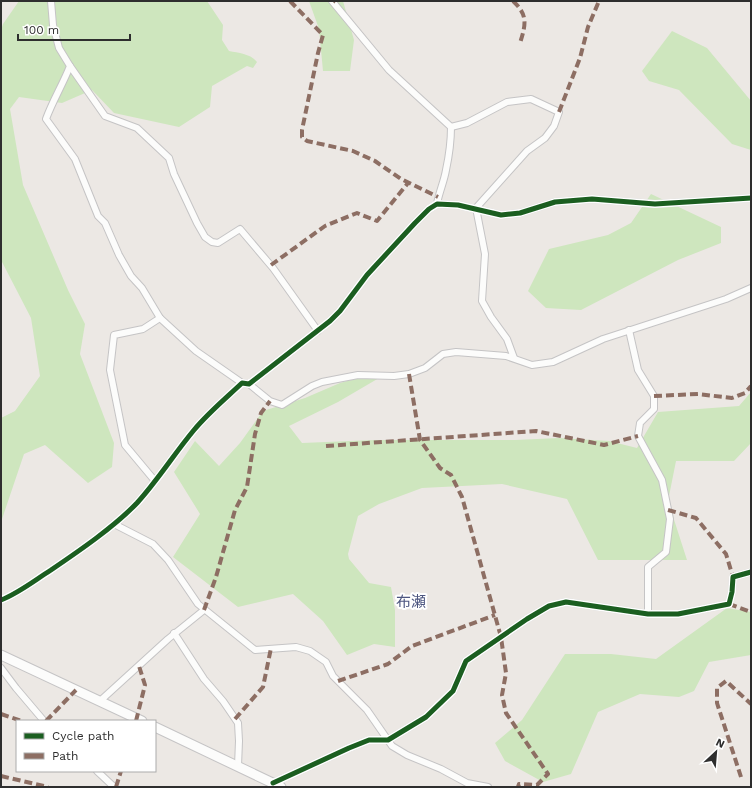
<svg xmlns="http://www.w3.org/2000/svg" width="752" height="788" font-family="'Work Sans','Noto Sans JP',sans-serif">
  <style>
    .green { fill: #cee6be }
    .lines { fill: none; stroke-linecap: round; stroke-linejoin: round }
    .minor-casing { stroke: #c5c4c5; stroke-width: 8 }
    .secondary-casing { stroke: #c5c4c5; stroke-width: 11 }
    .minor { stroke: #fcfcfb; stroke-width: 6 }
    .secondary { stroke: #fcfcfb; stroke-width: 9 }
    .quiet { stroke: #8d6e63; stroke-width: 4; stroke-dasharray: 8 4; stroke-linecap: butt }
    .cycleway-casing { stroke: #fff; stroke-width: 8 }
    .cycleway { stroke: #1b5e20; stroke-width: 5 }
    .labels { text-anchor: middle; stroke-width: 4; stroke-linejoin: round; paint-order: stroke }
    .neighbourhood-label { font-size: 15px; fill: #4d5680; stroke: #fff }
  </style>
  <rect width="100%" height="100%" fill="#ece8e4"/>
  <g class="green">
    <path d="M 19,1 L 207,1 L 223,25 L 222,40 L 229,51 C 239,53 251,54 257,62 L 253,68 L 247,66 L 212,86 L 210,107 L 179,127 L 114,113 L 92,90 L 62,103 L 19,97 L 10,109 L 23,185 L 68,290 L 85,324 L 80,354 L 114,443 L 112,467 L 88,483 L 45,445 L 24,454 L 1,522 L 1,418 L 15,411 L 40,376 L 31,318 L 1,260 L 1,30 L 3,24 Z"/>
    <polygon points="309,1 343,1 354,40 350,71 323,71 319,29"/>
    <polygon points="672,31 707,48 751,101 751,150 732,144 679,90 649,81 642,71"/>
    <polygon points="651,194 721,227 721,243 678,260 581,310 546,308 528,291 549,249 608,235 631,223"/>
    <polygon points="376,373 379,378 338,402 289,426 302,443 375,440 515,440 559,438 609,441 637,448 658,412 739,406 751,392 751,443 734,461 676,461 668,501 687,560 598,560 567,499 502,484 422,488 379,504 358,516 348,554 349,559 369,583 391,587 395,610 395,647 374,644 347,655 323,621 293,594 238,607 173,557 200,514 174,472 195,441 219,466 240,443 263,411 305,398 340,383"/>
    <polygon points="727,608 751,612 751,655 709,662 694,691 679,697 640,694 598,712 571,774 543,782 505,761 495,743 522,720 565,654 611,654 656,659"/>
  </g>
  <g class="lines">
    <g class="minor-casing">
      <g id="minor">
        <path d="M 51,1 L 53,25 L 59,48 L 70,66 C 63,84 53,100 46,119 L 75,159 L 98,216 L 105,223 L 119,255 L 131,276 L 142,288 L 160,318 L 196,351 L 242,383"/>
        <path d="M 332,1 L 389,70 L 451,127 C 451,141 449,156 446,170 C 444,182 439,192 437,204"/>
        <polyline points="70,66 105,116 137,128 169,158 174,174 197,223 205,237 212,242 218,243 240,229 273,268 318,331"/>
        <polyline points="451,127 467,123 507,102 531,99 559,112 554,126 545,138 527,151 476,208 485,254 482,301 491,317 507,339 514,358"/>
        <polyline points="629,330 638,370 654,396 654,409 640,423 638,436 662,480 670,519 666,552 648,567 648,614"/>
        <polyline points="249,384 270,401 282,405 312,386 322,382 358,375 394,376 409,374 425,368 443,354 456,352 506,356 532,365 553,362 603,339 726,299 751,288"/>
        <polyline points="155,481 125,445 110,370 114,335 143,329 160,318"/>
        <polyline points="114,524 153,544 168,560 198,604 255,650 296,647 310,651 326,662 333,676 367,710 392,746 407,755 441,769 467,783 488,787"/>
        <path d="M 1,600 C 19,593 35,580 51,570 C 79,551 114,527 137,503 C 158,480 174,454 194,430 C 208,413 225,399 242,383 L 249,384 L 330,321 L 340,311 L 367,275 L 415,223 L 429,209 L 437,204 L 458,205 L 501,215 L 520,213 L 555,202 L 592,199 L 655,204 L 751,198"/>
        <polyline points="174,633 204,679 223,701 238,723 239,741 238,766"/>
        <polyline points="1,668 16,688 44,721"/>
        <polyline points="100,701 168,639 204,610"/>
        <polyline points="97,771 114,787"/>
        <polyline points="273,783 349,748 369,740 388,740 426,717 453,691 466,661 527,619 549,606 566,602 648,614 678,614 729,604 732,592 733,577 751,572"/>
      </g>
    </g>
    <g class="secondary-casing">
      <g id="secondary">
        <polyline points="1,655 142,721"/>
        <polyline points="155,727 281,787"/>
      </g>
    </g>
    <use href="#minor" class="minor"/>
    <use href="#secondary" class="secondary"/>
    <g class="quiet">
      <polyline points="290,1 323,35 318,53 302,130 302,137 307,141 353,151 375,161 401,179 438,197"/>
      <path d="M 513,1 C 528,15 526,24 520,43"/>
      <polyline points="333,2 334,1"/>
      <polyline points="559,112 580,58 588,27 599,1"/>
      <polyline points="271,265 325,226 357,213 377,221 408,183"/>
      <polyline points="409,374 420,440 440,468 451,475 462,497 501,637 506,673 502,695 506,713 548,774 537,785 519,784 518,787"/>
      <polyline points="654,396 698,394 732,398 745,393 751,386"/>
      <polyline points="326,446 536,431 604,445 638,436"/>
      <polyline points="668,510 696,518 726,554 733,577"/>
      <polyline points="729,604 751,612"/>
      <polyline points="204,610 216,577 235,510 247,487 255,434 261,413 270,401"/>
      <polyline points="338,681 388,664 412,646 495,615"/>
      <polyline points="1,714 22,721"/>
      <polyline points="235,719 263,687 271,648"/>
      <polyline points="46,721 76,690"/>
      <polyline points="136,721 145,685 139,666"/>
      <polyline points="1,776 48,787"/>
      <polyline points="741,777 717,703 717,688 726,681 751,704"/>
      <polyline points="116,787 121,771"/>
    </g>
    <g class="cycleway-casing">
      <g id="cycleway">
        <path d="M 1,600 C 19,593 35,580 51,570 C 79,551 114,527 137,503 C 158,480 174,454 194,430 C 208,413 225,399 242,383 L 249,384 L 330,321 L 340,311 L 367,275 L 415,223 L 429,209 L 437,204 L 458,205 L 501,215 L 520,213 L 555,202 L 592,199 L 655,204 L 751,198"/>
        <polyline points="273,783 349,748 369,740 388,740 426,717 453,691 466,661 527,619 549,606 566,602 648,614 678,614 729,604 732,592 733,577 751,572"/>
      </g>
    </g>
    <use href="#cycleway" class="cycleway"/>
  </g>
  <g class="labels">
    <g class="neighbourhood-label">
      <text x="411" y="607">布瀬</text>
    </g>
  </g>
  <rect width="752" height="788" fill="none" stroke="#2e2e2e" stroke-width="4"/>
  <rect x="16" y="720" width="140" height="52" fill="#ffffff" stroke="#ababab"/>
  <rect x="24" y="733" width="20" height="6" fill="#1b5e20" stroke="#ababab"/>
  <text x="52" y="740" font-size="12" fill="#2e2e2e">Cycle path</text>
  <rect x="24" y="753" width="20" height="6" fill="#8d6e63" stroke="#ababab"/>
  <text x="52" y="760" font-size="12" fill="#2e2e2e">Path</text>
  <g transform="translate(716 752) rotate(26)" stroke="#ffffff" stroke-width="3" paint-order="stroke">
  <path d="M0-3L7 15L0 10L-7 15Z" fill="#2e2e2e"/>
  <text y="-6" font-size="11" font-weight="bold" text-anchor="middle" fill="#2e2e2e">N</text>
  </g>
  <path d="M18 34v6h112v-6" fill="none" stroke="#2e2e2e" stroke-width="2"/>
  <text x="24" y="34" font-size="12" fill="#2e2e2e" stroke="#ffffff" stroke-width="3" paint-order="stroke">100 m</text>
</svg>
